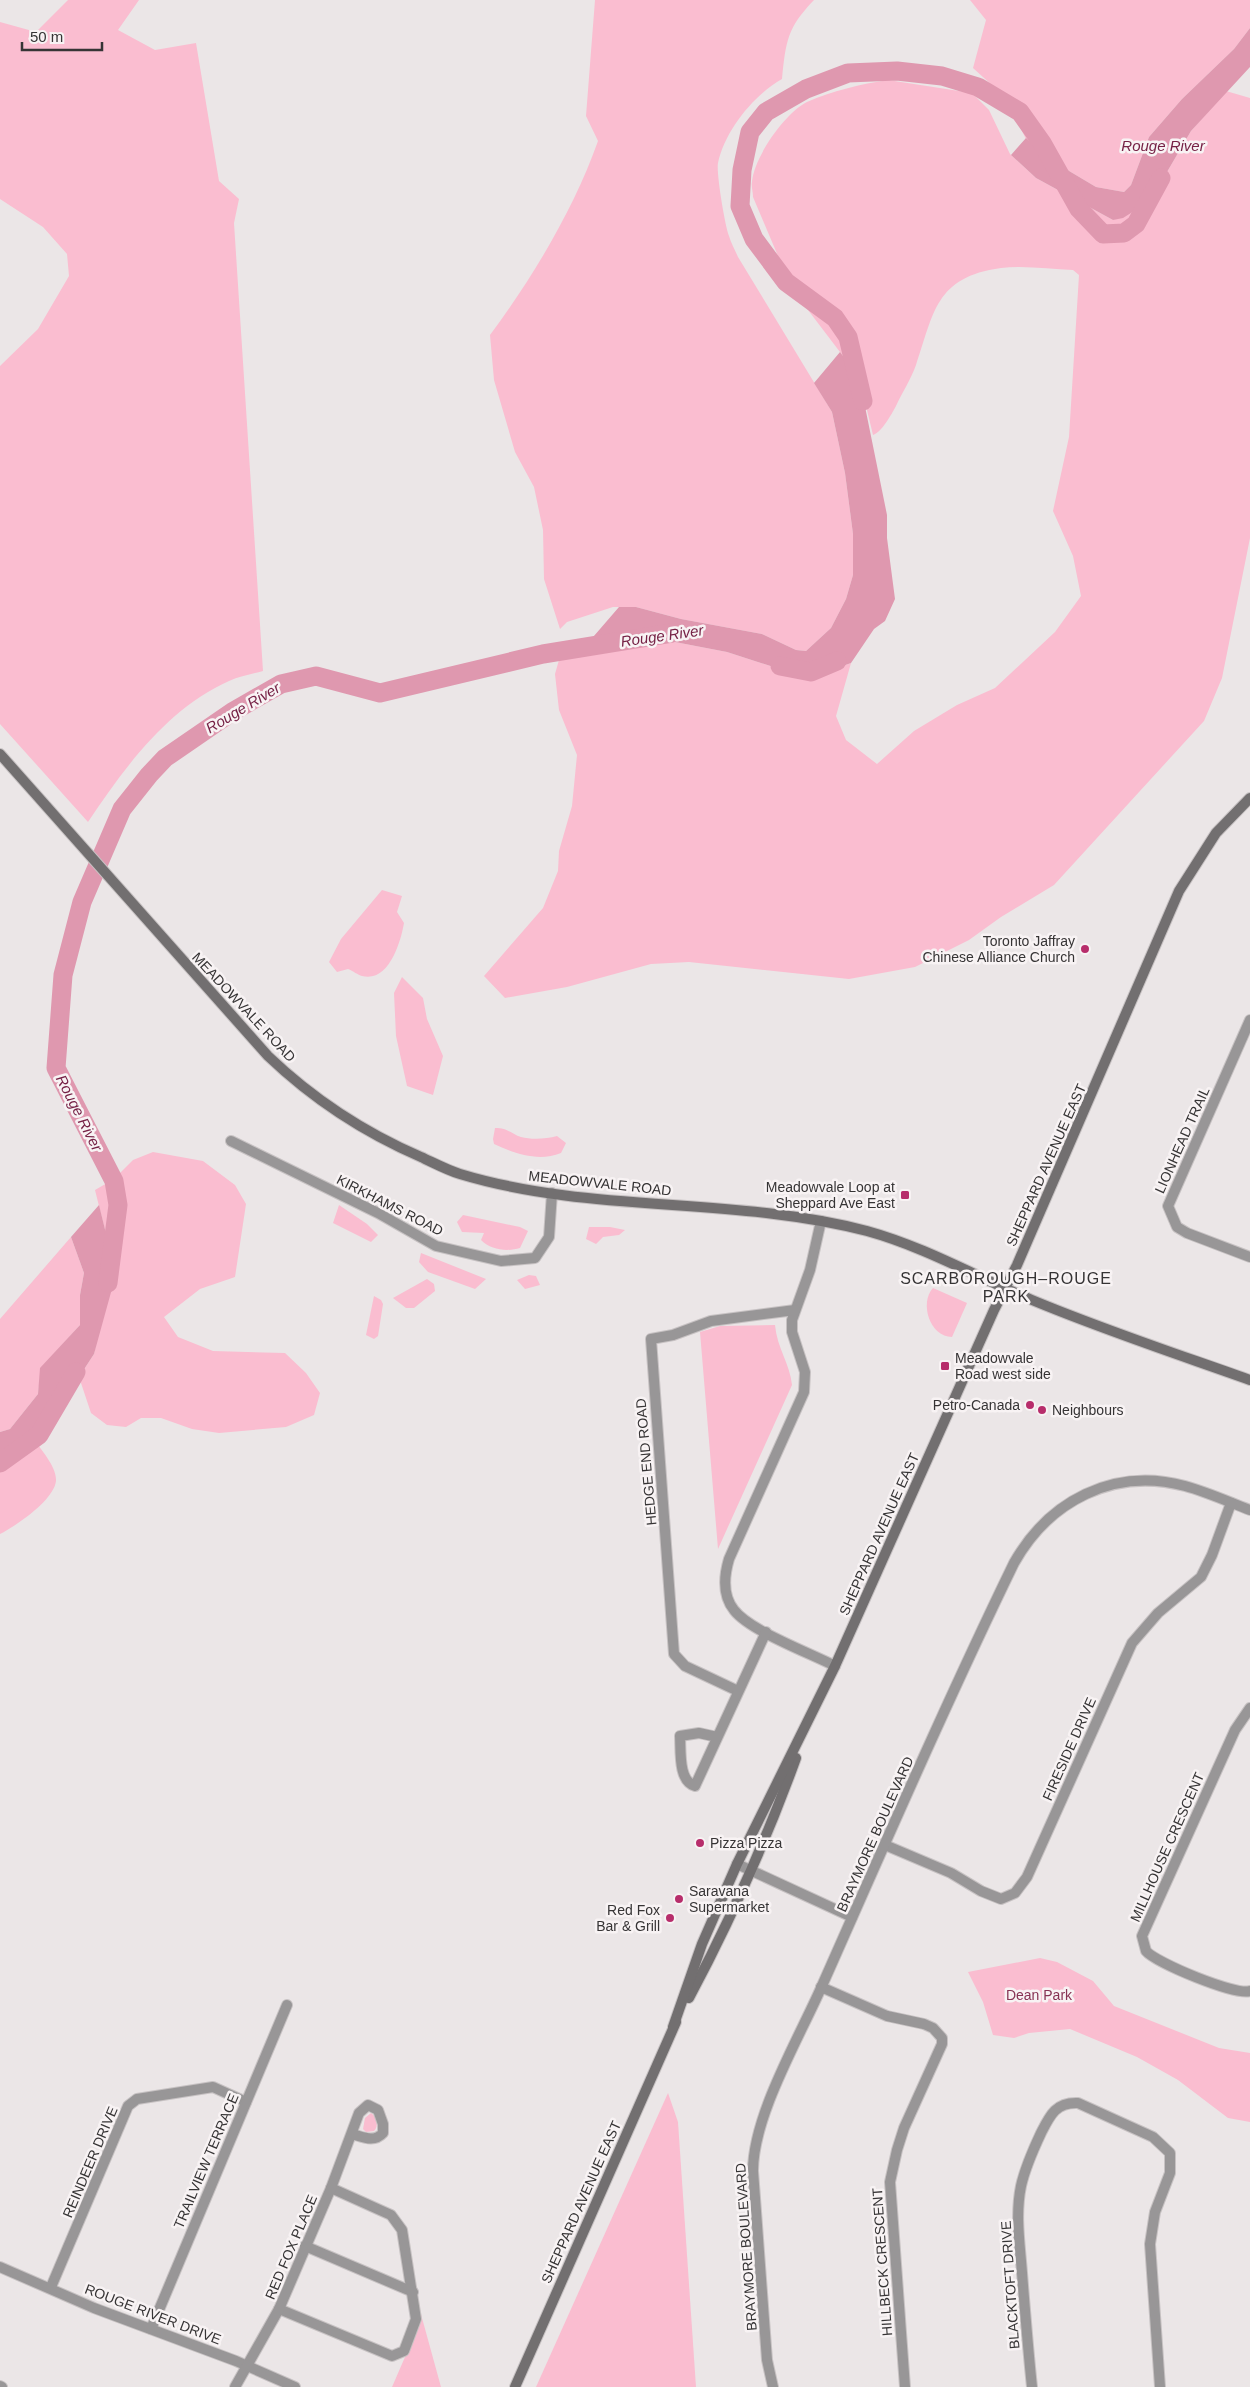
<svg xmlns="http://www.w3.org/2000/svg" width="1250" height="2387" font-family="Arial,sans-serif">
  <style>
    .green { fill: #fabdd0 }
    .water { fill: #df98af }
    .lines { fill: none; stroke-linecap: round; stroke-linejoin: round }
    .river { stroke: #df98af; stroke-width: 19 }
    .minor-casing { stroke: #c7c2c3; stroke-width: 12 }
    .secondary-casing { stroke: #c7c2c3; stroke-width: 12 }
    .minor { stroke: #989697; stroke-width: 10 }
    .secondary { stroke: #726f70; stroke-width: 10 }
    .poi-dot { fill: #b72d6b; stroke: #f8f3f4; stroke-width: 2 }
    .labels { text-anchor: middle; stroke-width: 5; stroke-linejoin: round; paint-order: stroke }
    .poi-label { font-size: 14px; fill: #363435; stroke: #f8f3f4; text-anchor: end }
    .street-label { font-size: 14px; fill: #363435; stroke: #f8f3f4 }
    .park-label { font-size: 14px; fill: #873354; stroke: #f8f3f4 }
    .water-label { font-size: 15px; font-style: italic; fill: #762246; stroke: #f8f3f4 }
    .quarter-label { font-size: 16px; letter-spacing: 1px; fill: #363435; stroke: #f8f3f4 }
  </style>
  <rect width="100%" height="100%" fill="#ebe6e7"/>
  <g class="green">
    <path d="M 68,0 L 139,0 L 118,30 L 155,50 L 196,43 L 219,181 L 239,199 L 234,223 L 263,671 C 252,674 240,676 229,681 C 168,708 124,768 88,822 L 0,724 L 0,366 L 38,329 L 69,276 L 67,254 L 43,227 L 0,199 L 0,22 L 36,32 Z"/>
    <path d="M 595,0 L 814,0 C 787,28 786,41 782,79 C 754,95 725,130 718,163 C 716,172 725,226 729,236 C 731,243 735,250 738,257 L 832,412 L 845,473 L 853,534 L 853,575 L 846,599 L 831,628 L 806,651 L 796,650 L 762,634 L 681,619 L 636,607 L 613,607 L 567,622 L 560,629 L 544,579 L 543,530 L 534,487 L 515,452 L 494,380 L 490,335 C 533,277 574,209 598,141 L 586,116 Z"/>
    <polygon points="970,0 1250,0 1250,28 1234,49 1182,99 1149,137 1131,185 1124,192 1096,187 1054,162 1027,141 1005,97 973,68 986,20"/>
    <path d="M 888,80 L 972,93 L 989,110 L 1010,154 L 1036,178 L 1113,220 L 1150,201 L 1191,131 L 1226,91 L 1250,98 L 1250,538 L 1222,678 L 1204,721 L 1054,885 L 1001,917 L 969,940 L 915,967 L 849,979 L 689,962 L 651,964 L 567,987 L 505,998 L 484,976 L 543,908 L 558,871 L 559,851 L 572,806 L 577,755 L 559,710 L 555,674 L 559,660 L 619,634 L 628,633 L 727,652 L 786,671 L 831,670 L 851,663 L 836,716 L 846,740 L 877,764 L 914,731 L 957,705 L 995,688 L 1055,632 L 1081,596 L 1073,556 L 1053,511 L 1069,437 L 1079,275 L 1073,270 C 1050,269 1023,265 1001,268 C 935,277 934,313 916,365 C 911,379 902,393 896,406 C 891,415 882,432 873,435 L 859,377 L 792,289 L 753,197 C 753,192 751,186 752,182 C 754,157 785,113 807,102 C 832,91 861,84 888,80 Z"/>
    <path d="M 382,890 L 402,896 L 397,912 L 404,923 C 401,941 389,983 362,976 C 358,975 353,971 348,969 L 337,972 L 329,962 L 341,939 Z"/>
    <polygon points="402,977 423,998 427,1019 443,1056 433,1095 407,1086 396,1036 394,993"/>
    <path d="M 495,1128 C 508,1128 512,1134 521,1137 C 532,1140 546,1139 557,1136 L 566,1143 L 561,1153 C 539,1162 515,1154 494,1144 L 493,1139 Z"/>
    <polygon points="153,1152 203,1161 235,1185 246,1204 235,1277 200,1289 164,1317 178,1337 213,1351 285,1353 306,1373 320,1393 314,1415 286,1427 219,1433 192,1429 161,1418 141,1418 126,1427 107,1425 91,1413 79,1377 94,1354 113,1262 95,1190 114,1179 133,1160"/>
    <polygon points="339,1205 367,1224 378,1235 371,1242 333,1223"/>
    <path d="M 463,1215 L 520,1227 L 528,1231 L 520,1248 C 507,1252 491,1250 481,1240 L 484,1233 L 462,1232 L 457,1222 Z"/>
    <polygon points="589,1227 610,1227 625,1230 619,1235 603,1237 596,1244 586,1239"/>
    <polygon points="71,1237 84,1273 80,1295 80,1325 41,1368 38,1394 10,1429 0,1432 0,1319"/>
    <polygon points="421,1253 486,1279 475,1289 428,1272 419,1262"/>
    <polygon points="529,1275 536,1276 540,1285 525,1289 517,1280"/>
    <polygon points="427,1279 434,1284 435,1291 414,1308 406,1308 393,1298"/>
    <path d="M 933,1288 L 967,1303 L 952,1337 C 930,1337 919,1303 933,1288 Z"/>
    <polygon points="374,1296 381,1300 383,1304 378,1336 374,1339 366,1335"/>
    <path d="M 775,1325 C 777,1348 790,1364 792,1385 L 718,1549 L 700,1332 L 720,1326 Z"/>
    <path d="M 34,1439 C 41,1450 57,1467 56,1481 C 54,1500 16,1526 0,1534 L 0,1466 L 27,1448 Z"/>
    <polygon points="1040,1958 1057,1962 1093,1981 1114,2006 1219,2048 1250,2053 1250,2122 1228,2118 1178,2080 1137,2057 1070,2029 1029,2033 1014,2038 993,2035 983,2002 968,1972"/>
    <polygon points="668,2093 678,2122 696,2387 536,2387"/>
    <path d="M 371,2113 C 377,2117 379,2126 374,2131 L 366,2132 L 363,2129 L 365,2118 Z"/>
    <polygon points="419,2307 441,2387 392,2387 415,2334"/>
  </g>
  <g class="water">
    <polygon points="1250,28 1250,67 1191,131 1150,201 1123,218 1113,220 1036,178 1011,155 1026,138 1054,162 1096,187 1124,192 1131,185 1149,137 1182,99 1234,49"/>
    <polygon points="840,352 859,377 887,515 887,538 895,599 885,621 874,629 851,663 831,670 786,671 727,652 628,633 619,634 581,651 619,607 636,607 681,619 762,634 796,650 806,651 831,628 846,599 853,575 853,534 845,473 832,412 814,383"/>
    <polygon points="99,1205 113,1262 113,1285 94,1354 79,1377 54,1404 27,1448 0,1466 0,1432 10,1429 38,1394 40,1368 80,1325 80,1295 84,1273 71,1237"/>
  </g>
  <g class="lines">
    <g class="river">
      <polyline points="863,401 848,337 835,318 786,282 754,239 740,206 742,170 750,132 766,112 806,89 848,73 897,71 942,76 978,87 1020,112 1042,143 1079,209 1103,234 1124,233 1136,224 1161,178"/>
      <polyline points="780,666 811,672 837,661"/>
      <polyline points="108,1283 118,1205 114,1181 56,1068 63,975 82,902 122,809 149,775 165,758 232,712 281,684 316,676 380,693 543,654 672,633"/>
      <polyline points="0,1463 39,1435 76,1372"/>
    </g>
    <g class="minor-casing">
      <g id="minor">
        <polyline points="1250,1020 1168,1206 1177,1227 1187,1233 1250,1257"/>
        <polyline points="231,1141 378,1213 436,1246 501,1261 535,1258 549,1237 552,1193"/>
        <path d="M 821,1221 L 810,1270 L 792,1320 L 792,1332 L 805,1372 L 804,1392 L 729,1559 C 724,1576 722,1595 734,1610 C 750,1631 810,1653 835,1666"/>
        <polyline points="738,1691 685,1666 674,1654 651,1339 673,1335 711,1321 795,1310"/>
        <path d="M 1250,1708 L 1235,1730 L 1142,1936 L 1146,1951 C 1156,1963 1236,1996 1250,1991"/>
        <path d="M 717,1737 L 699,1733 L 680,1736 C 681,1751 678,1781 695,1786 L 766,1632"/>
        <polyline points="885,1845 951,1873 981,1891 1001,1899 1015,1893 1027,1877 1132,1643 1158,1613 1201,1577 1212,1555 1231,1503"/>
        <polyline points="737,1864 852,1917"/>
        <polyline points="821,1987 887,2016 924,2024 933,2028 942,2038 942,2044 904,2128 897,2150 890,2182 905,2387"/>
        <polyline points="305,2246 413,2292"/>
        <polyline points="0,2267 94,2308 236,2361 295,2387"/>
        <polyline points="51,2287 128,2106 137,2099 213,2087 246,2102"/>
        <polyline points="279,2309 392,2356 404,2351 416,2319 402,2230 391,2215 331,2188"/>
        <polyline points="151,2329 287,2005"/>
        <polyline points="0,2386 2,2387"/>
        <path d="M 235,2387 L 279,2309 L 331,2188 L 359,2113 L 368,2105 L 378,2110 L 383,2124 L 383,2133 C 374,2143 363,2137 352,2134"/>
        <path d="M 773,2387 L 767,2360 L 753,2171 C 753,2116 798,2040 821,1988 C 884,1846 946,1703 1014,1563 C 1049,1501 1113,1467 1185,1486 C 1207,1492 1229,1502 1250,1510"/>
        <path d="M 1032,2387 C 1028,2349 1025,2311 1022,2273 C 1020,2245 1015,2215 1021,2186 C 1025,2168 1033,2150 1041,2133 C 1050,2115 1056,2102 1078,2103 L 1153,2137 L 1170,2153 L 1170,2173 L 1155,2212 L 1150,2244 L 1160,2387"/>
      </g>
    </g>
    <g class="secondary-casing">
      <g id="secondary">
        <path d="M 0,754 L 268,1056 C 314,1100 363,1132 421,1157 C 434,1163 447,1170 460,1174 C 592,1214 734,1196 867,1231 C 925,1247 977,1277 1032,1300 C 1104,1330 1177,1354 1250,1380"/>
        <path d="M 689,1998 C 730,1921 766,1841 796,1758"/>
        <polyline points="673,2027 702,1944 737,1864 835,1666 994,1310 1017,1265 1179,891 1216,833 1250,798"/>
        <polyline points="515,2387 676,2022"/>
      </g>
    </g>
    <use href="#minor" class="minor"/>
    <use href="#secondary" class="secondary"/>
  </g>
  <g class="poi-dot">
    <circle cx="1085" cy="949" r="5"/>
    <rect x="900" y="1190" width="10" height="10" rx="2.5"/>
    <rect x="940" y="1361" width="10" height="10" rx="2.5"/>
    <circle cx="1030" cy="1405" r="5"/>
    <circle cx="1042" cy="1410" r="5"/>
    <circle cx="700" cy="1843" r="5"/>
    <circle cx="679" cy="1899" r="5"/>
    <circle cx="670" cy="1918" r="5"/>
  </g>
  <g class="labels">
    <g class="poi-label">
      <text x="1075" y="946">Toronto Jaffray<tspan x="1075" dy="16">Chinese Alliance Church</tspan></text>
      <text x="895" y="1192">Meadowvale Loop at<tspan x="895" dy="16">Sheppard Ave East</tspan></text>
      <text x="955" y="1363" text-anchor="start">Meadowvale<tspan x="955" dy="16">Road west side</tspan></text>
      <text x="1020" y="1410">Petro-Canada</text>
      <text x="1052" y="1415" text-anchor="start">Neighbours</text>
      <text x="710" y="1848" text-anchor="start">Pizza Pizza</text>
      <text x="689" y="1896" text-anchor="start">Saravana<tspan x="689" dy="16">Supermarket</tspan></text>
      <text x="660" y="1915">Red Fox<tspan x="660" dy="16">Bar &amp; Grill</tspan></text>
    </g>
    <g class="street-label">
      <text transform="translate(244 1007) rotate(47)" y="5">MEADOWVALE ROAD</text>
      <text transform="translate(1182 1140) rotate(-66)" y="5">LIONHEAD TRAIL</text>
      <text transform="translate(1046 1165) rotate(-66)" y="5">SHEPPARD AVENUE EAST</text>
      <text transform="translate(600 1183) rotate(6)" y="5">MEADOWVALE ROAD</text>
      <text transform="translate(390 1205) rotate(27)" y="5">KIRKHAMS ROAD</text>
      <text transform="translate(646 1462) rotate(-95)" y="5">HEDGE END ROAD</text>
      <text transform="translate(879 1534) rotate(-66)" y="5">SHEPPARD AVENUE EAST</text>
      <text transform="translate(1069 1749) rotate(-66)" y="5">FIRESIDE DRIVE</text>
      <text transform="translate(875 1834) rotate(-66)" y="5">BRAYMORE BOULEVARD</text>
      <text transform="translate(1167 1847) rotate(-66)" y="5">MILLHOUSE CRESCENT</text>
      <text transform="translate(206 2161) rotate(-67)" y="5">TRAILVIEW TERRACE</text>
      <text transform="translate(90 2162) rotate(-67)" y="5">REINDEER DRIVE</text>
      <text transform="translate(581 2202) rotate(-66)" y="5">SHEPPARD AVENUE EAST</text>
      <text transform="translate(291 2247) rotate(-67)" y="5">RED FOX PLACE</text>
      <text transform="translate(746 2247) rotate(-94)" y="5">BRAYMORE BOULEVARD</text>
      <text transform="translate(882 2262) rotate(-94)" y="5">HILLBECK CRESCENT</text>
      <text transform="translate(1010 2285) rotate(-94)" y="5">BLACKTOFT DRIVE</text>
      <text transform="translate(153 2314) rotate(21)" y="5">ROUGE RIVER DRIVE</text>
    </g>
    <g class="park-label">
      <text x="1039" y="2000">Dean Park</text>
    </g>
    <g class="water-label">
      <text x="1163" y="151">Rouge River</text>
      <text transform="translate(662 636) rotate(-8)" y="5">Rouge River</text>
      <text transform="translate(243 708) rotate(-31)" y="5">Rouge River</text>
      <text transform="translate(79 1113) rotate(63)" y="5">Rouge River</text>
    </g>
    <g class="quarter-label">
      <text x="1006" y="1284">SCARBOROUGH–ROUGE<tspan x="1006" dy="18">PARK</tspan></text>
    </g>
  </g>
  <path d="M22 42v8h80v-8" fill="none" stroke="#363435" stroke-width="2.5"/>
  <text x="30" y="42" font-size="15" fill="#363435" stroke="#f8f3f4" stroke-width="4" paint-order="stroke">50 m</text>
</svg>
